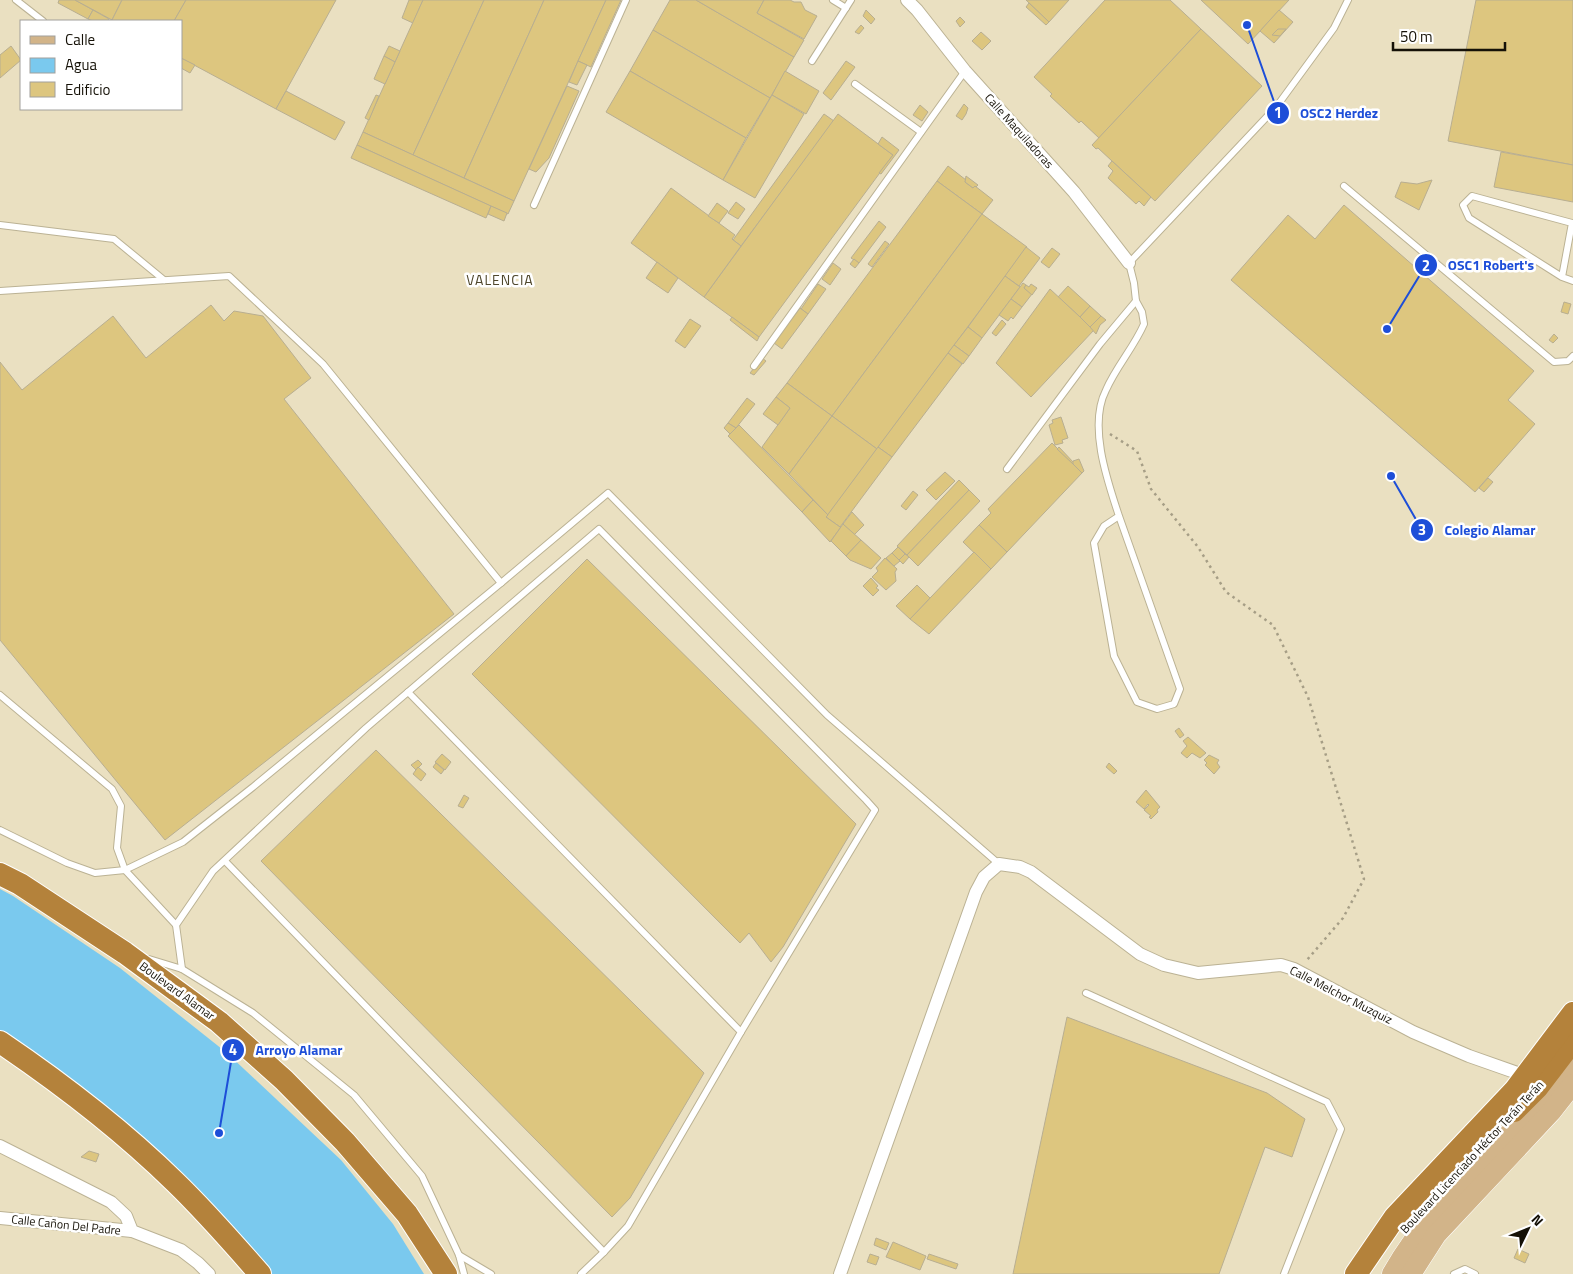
<svg xmlns="http://www.w3.org/2000/svg" width="1573" height="1274" font-family="'Titillium Web',sans-serif">
  <style>
    .water { fill: #7ac9ee }
    .building { fill: #ddc67f; stroke: #b8ae91 }
    .lines { fill: none; stroke-linecap: round; stroke-linejoin: round }
    .lane-casing { stroke: #bbb294; stroke-width: 8 }
    .street-casing { stroke: #bbb294; stroke-width: 14 }
    .primary-casing { stroke: #fff; stroke-width: 21 }
    .highway-casing { stroke: #fff; stroke-width: 24 }
    .path { stroke: #a69e86; stroke-width: 2.5; stroke-dasharray: 2.5 4; stroke-linecap: butt }
    .lane { stroke: #fff; stroke-width: 6 }
    .street { stroke: #fff; stroke-width: 12 }
    .primary { stroke: #d2b489; stroke-width: 20 }
    .highway { stroke: #b4823b; stroke-width: 22 }
    .labels { text-anchor: middle; stroke-width: 5; stroke-linejoin: round; paint-order: stroke }
    .street-label { font-size: 12px; fill: #151107; stroke: #fff }
    .neighbourhood-label { font-size: 14px; letter-spacing: 1px; fill: #4f472c; stroke: #fff }
    .leader { fill: none; stroke: #1d4ed8; stroke-width: 2 }
    .callout-dot { fill: #1d4ed8; stroke: #fff; stroke-width: 2 }
    .mark-label { font-size: 15px; text-anchor: middle; font-weight: bold; fill: #fff }
    .callout-label { font-size: 14px; text-anchor: middle; font-weight: bold; fill: #1d4ed8; stroke: #fff; stroke-width: 5; stroke-linejoin: round; paint-order: stroke }
  </style>
  <rect width="100%" height="100%" fill="#eae0c1"/>
  <polygon class="water" points="0,889 13,896 120,968 227,1053 341,1160 393,1224 424,1274 269,1274 0,1036"/>
  <g class="building">
    <polygon points="59,0 75,0 93,10 88,19 58,3"/>
    <polygon points="75,0 122,0 112,20"/>
    <polygon points="122,0 186,0 174,21 114,21 112,20"/>
    <polygon points="186,0 336,0 276,109 181,58 181,21 174,21"/>
    <polygon points="409,0 423,0 413,23 402,18"/>
    <polygon points="423,0 484,0 413,155 363,132"/>
    <polygon points="484,0 544,0 464,178 413,155"/>
    <polygon points="544,0 606,0 514,201 464,178"/>
    <polygon points="606,0 621,0 591,67 578,61"/>
    <polygon points="670,0 696,0 794,57 770,98 653,30"/>
    <polygon points="696,0 764,0 757,13 804,40 794,57"/>
    <polygon points="764,0 790,0 794,2 801,2 805,10 817,16 804,39 757,13"/>
    <polygon points="1026,0 1069,0 1049,22"/>
    <polygon points="1105,0 1170,0 1201,29 1099,138 1081,121 1079,123 1050,96 1052,94 1034,77"/>
    <polygon points="1201,0 1289,0 1248,44"/>
    <polygon points="1476,0 1573,0 1573,165 1448,141"/>
    <polygon points="1029,3 1049,22 1046,25 1026,7"/>
    <polygon points="93,10 109,19 108,21 93,21 88,19"/>
    <polygon points="866,10 875,19 871,24 863,16"/>
    <polygon points="1279,10 1293,22 1274,43 1260,31"/>
    <polygon points="960,17 965,22 960,27 956,21"/>
    <polygon points="861,25 864,28 859,34 855,32"/>
    <polygon points="1201,29 1262,86 1155,201 1098,148 1096,149 1092,145"/>
    <polygon points="1278,29 1286,29 1280,36 1272,35"/>
    <polygon points="653,30 770,98 746,138 630,71"/>
    <polygon points="981,32 991,41 982,50 972,41"/>
    <polygon points="11,46 21,60 0,78 0,55"/>
    <polygon points="389,46 400,51 395,62 384,56"/>
    <polygon points="384,56 395,62 385,84 374,79"/>
    <polygon points="181,58 195,65 190,73 181,68"/>
    <polygon points="578,61 587,65 577,85 569,82"/>
    <polygon points="846,61 855,67 831,100 823,93"/>
    <polygon points="630,71 746,138 723,180 606,112"/>
    <polygon points="785,71 819,91 806,114 772,95"/>
    <polygon points="567,86 579,91 549,158 536,172 529,169"/>
    <polygon points="286,91 345,122 335,140 276,109"/>
    <polygon points="376,95 379,96 369,120 365,118"/>
    <polygon points="772,95 804,114 755,198 723,180"/>
    <polygon points="964,104 968,108 966,114 962,120 956,116"/>
    <polygon points="920,105 928,112 922,121 913,115"/>
    <polygon points="824,114 834,121 741,246 733,240"/>
    <polygon points="838,114 893,155 759,337 704,297"/>
    <polygon points="363,132 514,201 508,214 357,145"/>
    <polygon points="882,137 899,150 881,174 879,173 893,155 878,144"/>
    <polygon points="357,145 491,206 486,218 351,158"/>
    <polygon points="1501,152 1573,165 1573,202 1494,187"/>
    <polygon points="1112,161 1151,197 1144,206 1139,201 1136,204 1108,178 1113,171 1108,166"/>
    <polygon points="948,166 966,180 965,182 973,188 975,186 993,200 982,214 937,181"/>
    <polygon points="966,176 978,185 976,187 975,186 973,188 965,182"/>
    <polygon points="1432,180 1419,210 1395,197 1401,182 1417,184"/>
    <polygon points="937,181 982,214 832,416 787,383"/>
    <polygon points="671,188 735,235 732,239 741,246 704,297 631,243"/>
    <polygon points="736,202 745,209 738,219 728,213"/>
    <polygon points="717,203 728,211 719,223 708,216"/>
    <polygon points="1344,205 1534,371 1508,400 1535,424 1475,492 1231,280 1288,215 1315,239"/>
    <polygon points="491,206 507,213 504,221 488,214"/>
    <polygon points="982,214 1027,247 877,449 832,416"/>
    <polygon points="879,221 886,227 859,263 851,258"/>
    <polygon points="885,241 889,244 872,267 868,264"/>
    <polygon points="1026,247 1040,258 1019,286 1005,276"/>
    <polygon points="1052,248 1060,254 1049,268 1041,262"/>
    <polygon points="854,259 859,263 855,268 850,264"/>
    <polygon points="657,262 678,278 668,293 646,278"/>
    <polygon points="833,263 841,269 830,285 822,279"/>
    <polygon points="1005,276 1020,287 982,338 968,327"/>
    <polygon points="1023,283 1026,285 1024,288 1032,294 1022,307 1011,299"/>
    <polygon points="818,284 826,289 808,314 801,309"/>
    <polygon points="1031,284 1037,288 1032,295 1024,288 1026,285 1029,287"/>
    <polygon points="1068,286 1090,306 1080,317 1058,297"/>
    <polygon points="1050,289 1094,330 1031,397 996,363"/>
    <polygon points="1011,299 1022,307 1013,319 1011,317 1008,321 999,315"/>
    <polygon points="1564,302 1571,304 1568,314 1561,312"/>
    <polygon points="211,305 224,321 234,311 263,316 311,378 284,399 454,614 165,840 0,640 0,362 22,390 113,316 146,358"/>
    <polygon points="1090,306 1101,316 1090,327 1080,317"/>
    <polygon points="800,308 808,314 782,349 774,343"/>
    <polygon points="1101,316 1106,320 1100,325 1096,334 1090,327"/>
    <polygon points="732,317 759,337 757,341 730,320"/>
    <polygon points="690,319 701,326 685,348 675,341"/>
    <polygon points="1002,320 1006,324 996,336 992,333"/>
    <polygon points="968,327 982,338 969,356 954,345"/>
    <polygon points="1554,334 1558,338 1553,343 1549,340"/>
    <polygon points="954,345 969,356 963,364 948,353"/>
    <polygon points="948,353 962,364 892,457 878,447"/>
    <polygon points="762,358 766,361 754,375 750,373"/>
    <polygon points="787,383 832,416 789,474 762,447 790,408 776,397"/>
    <polygon points="776,397 790,408 778,425 763,414"/>
    <polygon points="747,398 755,404 736,428 728,423"/>
    <polygon points="832,416 877,449 828,515 789,474"/>
    <polygon points="1061,417 1068,438 1062,440 1063,443 1055,445 1049,425 1053,423 1052,420"/>
    <polygon points="728,423 736,428 730,434 724,428"/>
    <polygon points="739,425 813,500 802,512 728,436"/>
    <polygon points="1052,443 1082,473 1007,552 979,525 991,513 988,509"/>
    <polygon points="878,447 892,457 840,527 826,517"/>
    <polygon points="1059,447 1074,463 1073,464 1057,449"/>
    <polygon points="1079,459 1084,471 1082,473 1073,464 1073,461"/>
    <polygon points="945,472 955,481 936,500 926,490"/>
    <polygon points="1488,478 1493,482 1484,492 1479,488"/>
    <polygon points="959,480 969,490 907,555 897,546"/>
    <polygon points="969,490 980,501 918,566 907,555"/>
    <polygon points="913,491 918,495 906,510 901,506"/>
    <polygon points="813,500 828,515 826,517 840,527 841,527 830,542 802,512"/>
    <polygon points="852,512 864,525 854,535 843,524"/>
    <polygon points="843,524 861,540 846,556 831,541"/>
    <polygon points="979,525 1007,552 991,569 963,542"/>
    <polygon points="861,540 881,558 871,569 850,560 846,556"/>
    <polygon points="898,547 905,554 899,560 892,553"/>
    <polygon points="974,552 991,569 929,634 910,619"/>
    <polygon points="892,553 900,561 894,566 886,558"/>
    <polygon points="905,554 909,557 903,564 899,560"/>
    <polygon points="885,558 897,569 895,572 896,581 886,590 872,577 878,571 876,568"/>
    <polygon points="587,559 856,824 783,947 771,962 749,933 740,943 472,674"/>
    <polygon points="871,578 878,586 876,588 879,590 873,596 863,586"/>
    <polygon points="917,585 930,598 910,619 896,606"/>
    <polygon points="1179,728 1184,735 1180,738 1175,731"/>
    <polygon points="1188,737 1206,753 1200,758 1192,753 1187,758 1181,753 1187,746 1183,741"/>
    <polygon points="376,750 704,1073 630,1198 612,1217 261,861"/>
    <polygon points="442,754 451,762 445,770 435,762"/>
    <polygon points="1209,755 1219,760 1217,763 1220,767 1214,774 1205,765 1207,763 1204,760"/>
    <polygon points="418,760 422,764 416,770 411,765"/>
    <polygon points="436,763 444,770 441,774 433,767"/>
    <polygon points="1109,763 1117,771 1114,774 1106,767"/>
    <polygon points="418,767 426,774 421,781 413,774"/>
    <polygon points="1146,790 1160,807 1157,810 1158,812 1151,819 1149,817 1151,816 1144,810 1149,805 1148,804 1144,809 1136,802"/>
    <polygon points="464,795 469,798 463,808 458,806"/>
    <polygon points="1067,1017 1267,1093 1305,1119 1292,1157 1265,1147 1219,1274 1013,1274"/>
    <polygon points="89,1151 99,1154 96,1162 81,1157"/>
    <polygon points="876,1238 889,1243 886,1250 874,1245"/>
    <polygon points="893,1242 926,1256 920,1270 886,1257"/>
    <polygon points="1518,1249 1529,1254 1525,1263 1514,1258"/>
    <polygon points="870,1254 879,1257 876,1265 867,1262"/>
    <polygon points="929,1254 958,1264 956,1269 927,1259"/>
  </g>
  <g class="lines">
    <g class="lane-casing">
      <g id="lane">
        <polyline points="16,0 43,21"/>
        <polyline points="833,0 846,8"/>
        <polyline points="812,61 851,0"/>
        <polyline points="855,84 921,132"/>
        <polyline points="1344,186 1554,362 1568,361 1573,356"/>
        <polyline points="534,205 626,0"/>
        <polyline points="0,225 114,239 164,280"/>
        <polyline points="1562,277 1572,223 1472,196 1463,205 1469,218 1562,277 1573,281"/>
        <polyline points="0,291 229,276 323,364 501,583 608,493 827,715 999,864"/>
        <polyline points="754,366 965,71"/>
        <polyline points="1007,469 1100,344 1136,301 1134,283 1129,263 1277,106 1334,28 1348,0"/>
        <path d="M 1119,516 L 1104,526 L 1094,543 L 1114,656 L 1137,702 L 1157,709 L 1174,704 L 1180,689 L 1119,516 C 1107,480 1088,425 1106,390 C 1116,367 1134,347 1144,324 L 1142,312 L 1136,301"/>
        <polyline points="408,692 599,529 866,800 875,810 741,1032"/>
        <polyline points="0,695 112,789 121,806 117,848 125,870 176,925"/>
        <polyline points="0,830 67,863 95,873 125,870 183,842 253,787 501,583"/>
        <polyline points="225,861 604,1252"/>
        <polyline points="149,959 182,969 253,1013 354,1095 422,1176 459,1255 464,1274"/>
        <polyline points="182,969 176,925 213,871 366,728 408,692 741,1032 628,1226 604,1252 581,1274"/>
        <polyline points="1086,993 1327,1102 1341,1129 1284,1274"/>
        <polyline points="459,1255 491,1274"/>
        <polyline points="1454,1274 1465,1269 1475,1274"/>
      </g>
    </g>
    <g class="street-casing">
      <g id="street">
        <polyline points="907,0 917,10 965,71 1074,192 1129,263"/>
        <polyline points="0,1146 111,1202 126,1216 132,1231 181,1250 198,1263 209,1274"/>
        <polyline points="0,1218 132,1231"/>
        <polyline points="840,1274 976,892 984,877 999,864 1020,867 1031,872 1140,954 1164,965 1198,973 1281,965 1294,969 1413,1032 1469,1056 1526,1076"/>
      </g>
    </g>
    <g class="primary-casing">
      <g id="primary">
        <path d="M 1392,1274 C 1438,1192 1517,1136 1573,1062"/>
        <polyline points="1411,1274 1436,1235 1551,1112 1573,1084"/>
      </g>
    </g>
    <g class="highway-casing">
      <g id="highway">
        <polyline points="0,874 20,884 125,953 219,1022 284,1080 345,1142 407,1214 446,1274"/>
        <path d="M 0,1042 C 62,1084 122,1130 175,1182 C 205,1211 233,1243 260,1274"/>
        <polyline points="1514,1111 1537,1088 1573,1041"/>
        <polyline points="1356,1274 1395,1217 1515,1090 1573,1013"/>
      </g>
    </g>
    <polyline class="path" points="1110,434 1137,451 1151,489 1198,547 1226,592 1273,625 1308,697 1364,879 1343,918 1307,960"/>
    <use href="#lane" class="lane"/>
    <use href="#street" class="street"/>
    <use href="#primary" class="primary"/>
    <use href="#highway" class="highway"/>
  </g>
  <g class="labels">
    <g class="street-label">
      <text transform="translate(1019 131) rotate(48)" y="4">Calle Maquiladoras</text>
      <text transform="translate(177 991) rotate(36)" y="4">Boulevard Alamar</text>
      <text transform="translate(1341 995) rotate(27)" y="4">Calle Melchor Muzquiz</text>
      <text transform="translate(1472 1157) rotate(-47)" y="4">Boulevard Licenciado Héctor Terán Terán</text>
      <text transform="translate(66 1225) rotate(6)" y="4">Calle Cañon Del Padre</text>
    </g>
    <g class="neighbourhood-label">
      <text x="500" y="285">VALENCIA</text>
    </g>
  </g>
  <path class="leader" d="M1247 25L1278 113M1387 329L1426 265M1391 476L1422 530M219 1133L233 1050"/>
  <g class="callout-dot">
    <circle cx="1247" cy="25" r="5"/>
    <circle cx="1387" cy="329" r="5"/>
    <circle cx="1391" cy="476" r="5"/>
    <circle cx="219" cy="1133" r="5"/>
    <circle cx="1278" cy="113" r="12"/>
    <circle cx="1426" cy="265" r="12"/>
    <circle cx="1422" cy="530" r="12"/>
    <circle cx="233" cy="1050" r="12"/>
  </g>
  <g class="mark-label">
    <text x="1278" y="118">1</text>
    <text x="1426" y="271">2</text>
    <text x="1422" y="535">3</text>
    <text x="233" y="1055">4</text>
  </g>
  <g class="callout-label">
    <text x="1339" y="118">OSC2 Herdez</text>
    <text x="1491" y="270">OSC1 Robert's</text>
    <text x="1490" y="535">Colegio Alamar</text>
    <text x="299" y="1055">Arroyo Alamar</text>
  </g>
  <rect x="20" y="20" width="162" height="90" fill="#ffffff" stroke="#a1a09c"/>
  <rect x="30" y="36" width="25" height="8" fill="#d2b489" stroke="#a1a09c"/>
  <text x="65" y="45" font-size="15" fill="#151107">Calle</text>
  <rect x="30" y="58" width="25" height="15" fill="#7ac9ee" stroke="#a1a09c"/>
  <text x="65" y="70" font-size="15" fill="#151107">Agua</text>
  <rect x="30" y="82" width="25" height="15" fill="#ddc67f" stroke="#a1a09c"/>
  <text x="65" y="95" font-size="15" fill="#151107">Edificio</text>
  <g transform="translate(1528 1229) rotate(47)" stroke="#ffffff" stroke-width="4" paint-order="stroke">
  <path d="M0-4L9 19L0 12L-9 19Z" fill="#151107"/>
  <text y="-8" font-size="14" font-weight="bold" text-anchor="middle" fill="#151107">N</text>
  </g>
  <path d="M1393 42v8h112v-8" fill="none" stroke="#151107" stroke-width="2.5"/>
  <text x="1400" y="42" font-size="15" fill="#151107" stroke="#ffffff" stroke-width="4" paint-order="stroke">50 m</text>
</svg>
